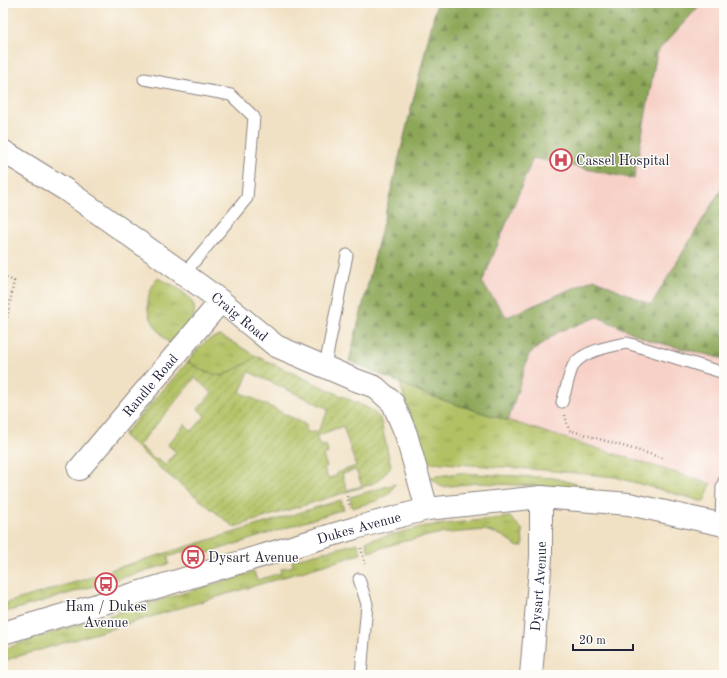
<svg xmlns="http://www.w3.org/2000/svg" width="727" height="678" font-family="'Old Standard TT',serif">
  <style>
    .built { fill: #f7d1c7 }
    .grass { fill: url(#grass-tufts); stroke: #6a724f }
    .forest { fill: url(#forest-firs); stroke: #58644a }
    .garden { fill: url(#garden-furrows); stroke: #6a724f; fill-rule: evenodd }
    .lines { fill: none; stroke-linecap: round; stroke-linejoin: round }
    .lane-casing { stroke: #8a8280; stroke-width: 13 }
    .street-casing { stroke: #8a8280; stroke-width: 24 }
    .secondary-casing { stroke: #8a8280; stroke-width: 24 }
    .path { stroke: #8a8280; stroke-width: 2.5; stroke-dasharray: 1 3; stroke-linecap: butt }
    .lane { stroke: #fff; stroke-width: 11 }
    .street { stroke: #fff; stroke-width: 22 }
    .secondary { stroke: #fff; stroke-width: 22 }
    .labels { text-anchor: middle; stroke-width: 3; stroke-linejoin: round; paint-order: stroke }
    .poi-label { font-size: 14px; fill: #22223b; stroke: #fdfcf7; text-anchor: start }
    .street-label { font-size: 14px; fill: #22223b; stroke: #fdfcf7 }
  </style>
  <defs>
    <pattern id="grass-tufts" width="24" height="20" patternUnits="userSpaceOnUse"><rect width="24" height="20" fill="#b2c163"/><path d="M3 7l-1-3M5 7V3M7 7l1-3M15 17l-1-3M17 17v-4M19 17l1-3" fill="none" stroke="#909c53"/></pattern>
    <pattern id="forest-firs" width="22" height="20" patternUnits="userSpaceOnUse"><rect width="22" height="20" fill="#8da759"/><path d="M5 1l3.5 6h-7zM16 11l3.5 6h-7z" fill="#73884b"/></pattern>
    <pattern id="garden-furrows" width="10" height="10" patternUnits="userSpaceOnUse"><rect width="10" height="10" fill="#b2c163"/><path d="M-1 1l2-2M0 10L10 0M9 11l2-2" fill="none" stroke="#909c53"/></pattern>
  </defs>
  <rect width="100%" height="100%" fill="#fdfcf7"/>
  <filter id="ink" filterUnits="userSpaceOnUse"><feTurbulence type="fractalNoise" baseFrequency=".025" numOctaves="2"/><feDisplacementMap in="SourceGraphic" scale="8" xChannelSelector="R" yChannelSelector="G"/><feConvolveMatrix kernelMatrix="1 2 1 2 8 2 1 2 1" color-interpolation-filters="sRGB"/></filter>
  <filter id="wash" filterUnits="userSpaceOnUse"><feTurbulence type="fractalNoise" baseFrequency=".012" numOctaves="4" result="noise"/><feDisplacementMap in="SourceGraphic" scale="16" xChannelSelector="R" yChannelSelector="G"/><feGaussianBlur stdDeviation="0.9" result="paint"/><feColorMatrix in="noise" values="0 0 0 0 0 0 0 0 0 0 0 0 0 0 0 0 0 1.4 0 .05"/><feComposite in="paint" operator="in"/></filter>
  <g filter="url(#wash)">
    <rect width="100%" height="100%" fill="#f1e1c4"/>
    <polygon class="built" points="437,3 724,3 724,488 430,396 349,361"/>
    <g class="grass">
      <path d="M 157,278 C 170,282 202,299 193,317 C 189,325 178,334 173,341 L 169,343 C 149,321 139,306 157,278 Z"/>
      <path d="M 220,336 L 227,339 L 256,356 L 247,363 L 222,376 L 205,372 L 188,362 C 197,350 204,338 220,336 Z"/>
      <polygon points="400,383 430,396 711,484 704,502 615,477 544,470 428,462 412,422"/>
      <polygon points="459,473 554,478 594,489 477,483 442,487 430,477"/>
      <polygon points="395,484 389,494 379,500 352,508 350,497"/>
      <polygon points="341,500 344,509 205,554 202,546 168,557 169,564 114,580 110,570"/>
      <polygon points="510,517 522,529 523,546 518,547 503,536 485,530 437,534 401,542 369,552 366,541 426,526"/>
      <polygon points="358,543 361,554 3,661 3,649 73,626 254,572 257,580 281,573 281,569 293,566 292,560"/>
      <polygon points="105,573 108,582 3,613 3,604"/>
    </g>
    <polygon class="forest" points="437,3 702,3 657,52 634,179 533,158 482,283 507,317 594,279 651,305 724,184 724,359 648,340 598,317 558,332 529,354 508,421 430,396 349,361"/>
    <path class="garden" d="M 256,356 L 370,409 L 380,418 L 391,466 C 383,475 382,480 369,485 L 234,527 L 161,469 L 123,435 L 188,362 L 205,372 L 222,376 L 247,363 ZM 249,372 L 329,409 L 317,433 L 313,431 L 311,433 L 305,430 L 307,425 L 240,392 ZM 195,378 L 212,393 L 198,409 L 205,416 L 192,431 L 185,424 L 169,443 L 168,445 L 176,452 L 165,465 L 157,459 L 155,460 L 139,445 ZM 343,426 L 356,466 L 336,473 L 337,476 L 328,478 L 324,468 L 327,467 L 323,455 L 328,453 L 326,444 L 320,446 L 316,436 ZM 356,470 L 362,486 L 347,490 L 342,474 Z"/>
  </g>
  <g filter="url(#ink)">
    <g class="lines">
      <g class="lane-casing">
        <g id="lane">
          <polyline points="144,79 231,95 254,117 247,198 184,274"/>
          <polyline points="325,366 347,255"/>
          <path d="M 562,402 C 566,391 568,377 573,366 C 581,351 612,346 627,343 L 724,373"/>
          <polyline points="721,524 722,487 724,481"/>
          <polyline points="359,579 367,604 361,675"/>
        </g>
      </g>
      <g class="street-casing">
        <g id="street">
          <path id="s1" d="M 3,151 L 66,190 L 184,274 L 221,301 L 276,346 L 353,379 L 375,387 L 393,403 L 406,434 L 427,509"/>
          <path id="s2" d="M 79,469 L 221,301"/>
          <path id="s3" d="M 531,675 L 541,557 L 541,497"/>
        </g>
      </g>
      <g class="secondary-casing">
        <g id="secondary">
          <path id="s4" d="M 3,633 L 355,528 L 427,509 L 541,497 L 629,504 L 724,525"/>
        </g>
      </g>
      <g class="path">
        <polyline points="3,276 14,281 3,340"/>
        <polyline points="565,415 569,430 663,458"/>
        <polyline points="347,496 350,508"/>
        <polyline points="361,548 365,564"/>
      </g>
      <use href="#lane" class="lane"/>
      <use href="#street" class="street"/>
      <use href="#secondary" class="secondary"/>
    </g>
  </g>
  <defs>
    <g id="hospital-ring" transform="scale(1.15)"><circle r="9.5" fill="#fdfcf7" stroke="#d1495b" stroke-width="1.5"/><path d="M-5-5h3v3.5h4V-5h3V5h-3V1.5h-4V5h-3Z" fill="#d1495b"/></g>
    <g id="bus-ring" transform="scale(1.15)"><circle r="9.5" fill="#fdfcf7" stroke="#d1495b" stroke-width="1.5"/><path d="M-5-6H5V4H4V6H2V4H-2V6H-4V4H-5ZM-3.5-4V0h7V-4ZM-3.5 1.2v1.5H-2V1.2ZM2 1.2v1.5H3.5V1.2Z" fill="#d1495b"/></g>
  </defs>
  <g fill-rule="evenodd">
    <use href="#hospital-ring" x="561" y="160"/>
    <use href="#bus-ring" x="193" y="557"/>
    <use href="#bus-ring" x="106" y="584"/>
  </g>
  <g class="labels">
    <g class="poi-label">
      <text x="576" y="165">Cassel Hospital</text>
      <text x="208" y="562">Dysart Avenue</text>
      <text x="106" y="611" text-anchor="middle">Ham / Dukes<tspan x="106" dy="16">Avenue</tspan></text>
    </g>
    <g class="street-label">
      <text dy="5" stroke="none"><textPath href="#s1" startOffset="289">Craig Road</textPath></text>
      <text dy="5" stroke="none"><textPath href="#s2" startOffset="110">Randle Road</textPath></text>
      <text dy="5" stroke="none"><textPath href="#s4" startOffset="371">Dukes Avenue</textPath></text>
      <text dy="5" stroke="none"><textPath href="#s3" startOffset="89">Dysart Avenue</textPath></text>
    </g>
  </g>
  <rect width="727" height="678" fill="none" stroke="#fdfcf7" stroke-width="16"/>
  <path d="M573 644v6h60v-6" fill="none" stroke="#22223b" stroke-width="2"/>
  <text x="579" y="644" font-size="12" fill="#22223b" stroke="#fdfcf7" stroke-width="3" paint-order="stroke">20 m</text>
</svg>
